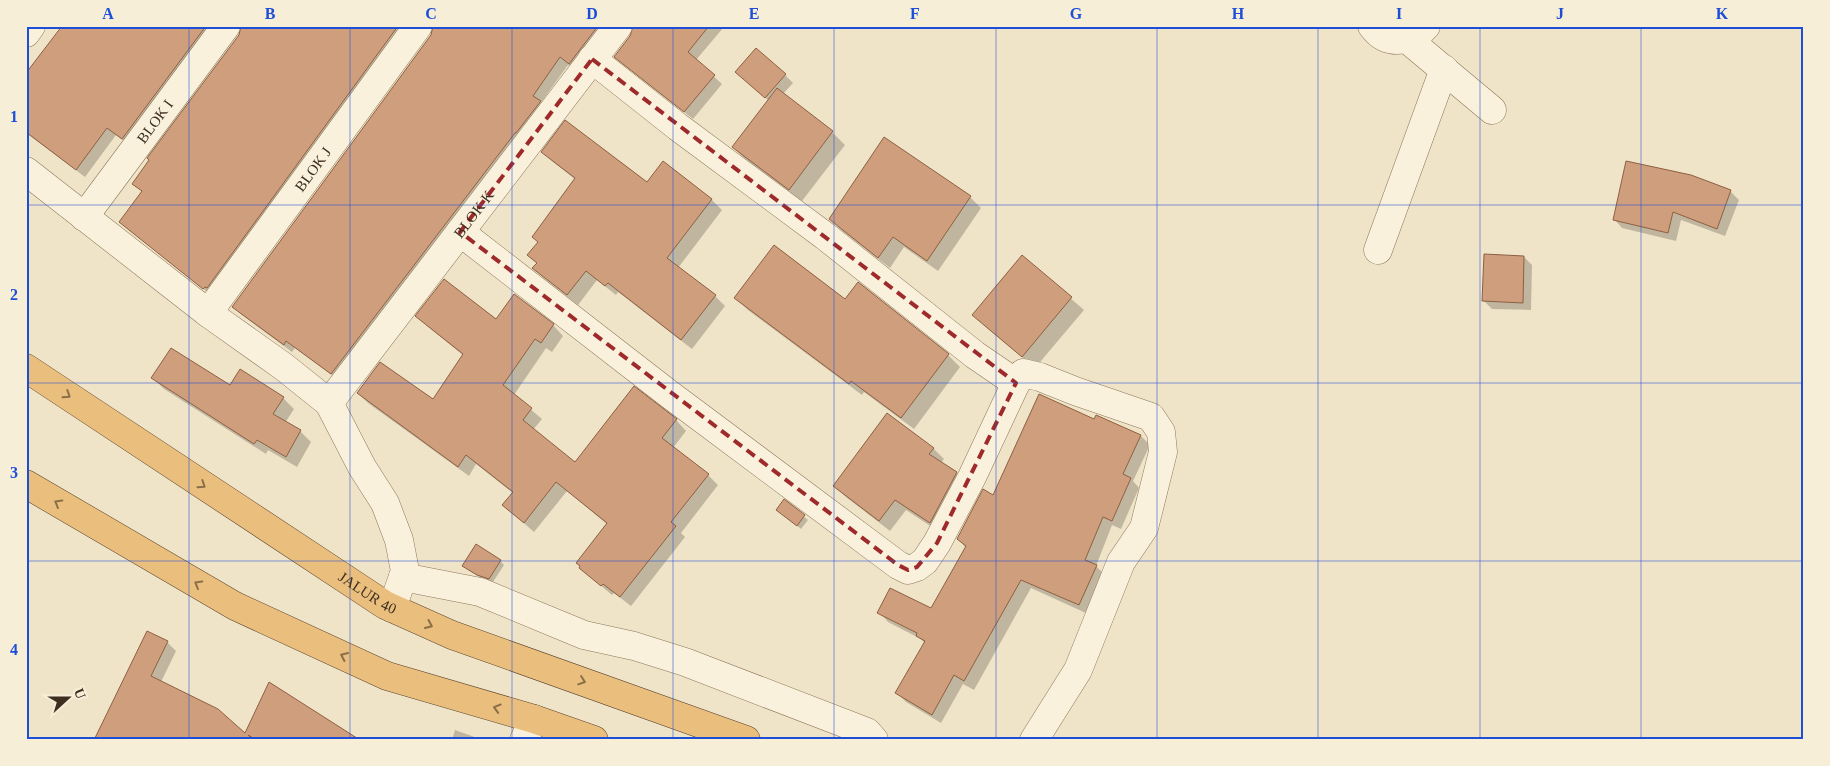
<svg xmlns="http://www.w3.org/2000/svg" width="1830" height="766" font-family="'Times New Roman',serif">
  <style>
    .shadow { fill: #0003 }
    .building { fill: #cf9f7d; stroke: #8d5f41 }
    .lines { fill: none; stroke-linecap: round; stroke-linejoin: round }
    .minor-casing { stroke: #8d765c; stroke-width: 29 }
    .trunk-casing { stroke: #5b4430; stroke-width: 29 }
    .minor { stroke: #faf1dc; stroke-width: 28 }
    .trunk { stroke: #eabe7c; stroke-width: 28 }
    .oneway { stroke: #8b6f49 }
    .marked { fill: none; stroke: #9e2a2b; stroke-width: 4; stroke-dasharray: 10 6; stroke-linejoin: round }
    .grid { fill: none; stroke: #1d4ed8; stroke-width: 1; stroke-opacity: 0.55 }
    .labels { text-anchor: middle; stroke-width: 4; stroke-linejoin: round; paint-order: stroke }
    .street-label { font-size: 15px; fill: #3d2e20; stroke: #f7eed8 }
    .neatline { fill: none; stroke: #1d4ed8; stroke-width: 2 }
    .grid-label { font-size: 16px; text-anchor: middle; font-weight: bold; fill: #1d4ed8 }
  </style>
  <rect width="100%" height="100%" fill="#f0e4c8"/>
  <g class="shadow">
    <polygon points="75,26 220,26 131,146 116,135 85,177 26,133 26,77"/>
    <polygon points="242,26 412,26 212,296 120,222 143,193 134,184 240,36"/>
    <polygon points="435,26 612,26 578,71 568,65 340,381 295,348 292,352 242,315 234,307 432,36"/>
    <polygon points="634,26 721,26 723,28 696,60 722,84 693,119 624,65"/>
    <polygon points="737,72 785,75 793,83 783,94 832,132 845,145 802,201 745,159 733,147 769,101"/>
    <polygon points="543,152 647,184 663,163 712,200 722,210 678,268 715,296 725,306 692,349 618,292 616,295 597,280 578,305 544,278 534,268 537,264 529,255 539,242 576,180 553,162"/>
    <polygon points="1730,191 1739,200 1725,236 1681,220 1676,241 1622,228 1614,219"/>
    <polygon points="970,197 981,208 938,271 904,247 890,268 841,230 830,219"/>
    <polygon points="1022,256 1084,310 1035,368 986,327"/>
    <polygon points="1524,257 1532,265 1531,310 1492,309 1484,301"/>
    <polygon points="736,298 846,300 948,355 960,367 914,429 864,392 862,395 748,310"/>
    <polygon points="417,316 553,325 563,336 552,352 546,348 514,395 542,419 533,430 575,463 634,388 676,420 686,431 673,448 708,475 718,485 681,533 685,537 631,606 614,593 612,595 580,568 608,525 567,491 534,532 503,505 513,493 476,464 469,476 368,403 358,393 434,401 464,356 427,326"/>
    <polygon points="153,378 230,387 283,398 294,409 285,423 300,431 311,442 297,467 268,450 266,454 164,389"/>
    <polygon points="1097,416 1141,436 1150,445 1133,481 1139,488 1121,529 1112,525 1096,566 1105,575 1088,614 1031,588 974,690 963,684 941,723 906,702 897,693 925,643 919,638 888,622 879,612 932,610 966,548 958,539 993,497 1095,421"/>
    <polygon points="933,448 944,459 941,463 956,473 967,484 941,533 906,510 890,531 846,497 835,486"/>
    <polygon points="784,501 808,520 801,529 782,513"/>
    <polygon points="500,561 504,565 493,582 482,579 464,566"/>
    <polygon points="167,642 176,651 161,682 246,735 269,684 357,740 95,740"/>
    <polygon points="455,730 483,740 452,740"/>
  </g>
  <g class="building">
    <polygon points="62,26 206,26 122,139 107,128 76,170 26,132 26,73"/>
    <polygon points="241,26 398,26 207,288 205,287 203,289 119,222 142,191 132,184 149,160 147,158 239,35"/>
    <polygon points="433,26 598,26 569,64 560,57 533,96 541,101 516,133 515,133 331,374 286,341 284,345 232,307 431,35"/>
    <polygon points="633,26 709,26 688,52 715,75 684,112 614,57 630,36"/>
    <polygon points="756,48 786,74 765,98 735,72"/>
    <polygon points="777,88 833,131 789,190 732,147"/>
    <polygon points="565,120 647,182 663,161 712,199 667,258 716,295 681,340 608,283 605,286 586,271 567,295 532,268 537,263 527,255 538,242 532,237 575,178 541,152"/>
    <polygon points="884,137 971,196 927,261 893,237 878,258 829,219"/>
    <polygon points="1626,161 1691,175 1731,190 1717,229 1673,212 1668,233 1613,220"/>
    <polygon points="774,245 845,299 858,282 949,354 901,418 851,381 849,384 734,298"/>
    <polygon points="1484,254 1524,256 1523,303 1482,301"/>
    <polygon points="1022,255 1072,297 1022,357 972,315"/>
    <polygon points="444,279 496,319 514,294 554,324 541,343 535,339 503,385 532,408 523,420 575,462 634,386 677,419 662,438 709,474 671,522 676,526 620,597 603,584 601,586 579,568 580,566 576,563 607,523 556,482 524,523 502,505 513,492 466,455 458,467 357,393 380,362 433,399 463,354 415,316"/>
    <polygon points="171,348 230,385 240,369 284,397 273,414 301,430 286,457 257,440 254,444 151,378"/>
    <polygon points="1039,394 1094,419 1096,415 1141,435 1123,474 1131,478 1112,521 1103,517 1085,560 1097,565 1079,605 1021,580 964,681 954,675 932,715 895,693 925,641 916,636 917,633 877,613 890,588 931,608 966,546 957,539 983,489 993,495"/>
    <polygon points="887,413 934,448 929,454 957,472 930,523 895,500 879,521 833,486"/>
    <polygon points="784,499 805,515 797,526 776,510"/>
    <polygon points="476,544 501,560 489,579 477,575 462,566"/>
    <polygon points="147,631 168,641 151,676 218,709 245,733 269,682 360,740 257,740 248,735 253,740 94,740"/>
  </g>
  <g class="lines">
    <g class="minor-casing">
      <g id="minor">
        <path d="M 1372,26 C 1375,30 1380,35 1384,37 C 1399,44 1416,38 1426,26"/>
        <polyline points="26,33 31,26"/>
        <polyline points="1407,39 1492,110"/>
        <polyline points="592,59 678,127 825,236 975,355 1016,383 1023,373 1040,377 1075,391 1151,417 1161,432 1163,452 1144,528 1121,562 1078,670 1034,740"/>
        <polyline points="26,171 208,313 284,367 329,403 362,467 385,503 399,540 405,571 392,608"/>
        <path id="s1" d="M 84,217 L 226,26"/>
        <polyline points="460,232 669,394 898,565 908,570 917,567 925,561 937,543 972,477 1016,383"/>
        <polyline points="1378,250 1444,69"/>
        <path id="s2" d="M 208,313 L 418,26"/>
        <path id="s3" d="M 329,403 L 618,26"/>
        <polyline points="403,577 480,592 584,635 634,646 685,662 867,732 874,740"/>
        <polyline points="524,740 534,719"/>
      </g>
    </g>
    <g class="trunk-casing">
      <g id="trunk">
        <path id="s4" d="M 26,368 L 385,605 L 452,635 L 746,740"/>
        <polyline points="26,484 235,606 387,676 534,719 594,740"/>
      </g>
    </g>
    <use href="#minor" class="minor"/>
    <use href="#trunk" class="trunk"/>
  </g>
  <defs><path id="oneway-chevron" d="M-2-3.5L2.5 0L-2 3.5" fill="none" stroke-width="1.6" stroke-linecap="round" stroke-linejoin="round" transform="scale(1.25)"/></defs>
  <g class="oneway">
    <use href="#oneway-chevron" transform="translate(67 395) rotate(33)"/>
    <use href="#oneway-chevron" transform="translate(202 485) rotate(34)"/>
    <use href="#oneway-chevron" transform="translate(58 503) rotate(-150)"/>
    <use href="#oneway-chevron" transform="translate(198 584) rotate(-150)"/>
    <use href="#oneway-chevron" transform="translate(429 625) rotate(24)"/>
    <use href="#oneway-chevron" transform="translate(344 656) rotate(-155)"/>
    <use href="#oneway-chevron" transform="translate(582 681) rotate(19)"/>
    <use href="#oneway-chevron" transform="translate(497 708) rotate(-163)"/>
  </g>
  <path class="marked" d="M 592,59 L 1016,383 L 937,543 L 917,567 L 908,570 L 898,565 L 460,232 Z"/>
  <path class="grid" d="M 189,26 L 189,740M 350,26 L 350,740M 512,26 L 512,740M 673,26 L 673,740M 834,26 L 834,740M 996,26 L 996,740M 1157,26 L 1157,740M 1318,26 L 1318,740M 1480,26 L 1480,740M 1641,26 L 1641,740M 26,205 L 1804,205M 26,383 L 1804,383M 26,561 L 1804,561"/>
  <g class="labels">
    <g class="street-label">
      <text dy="5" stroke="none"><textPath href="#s1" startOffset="119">BLOK I</textPath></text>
      <text dy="5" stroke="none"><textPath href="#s2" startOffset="178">BLOK J</textPath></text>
      <text dy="5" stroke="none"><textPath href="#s3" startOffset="238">BLOK K</textPath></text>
      <text dy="5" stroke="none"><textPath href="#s4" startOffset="409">JALUR 40</textPath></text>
    </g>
  </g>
  <rect width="1830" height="766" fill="none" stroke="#f7eed8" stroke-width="55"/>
  <g transform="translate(68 698) rotate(69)" stroke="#f7eed8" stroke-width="4" paint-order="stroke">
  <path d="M0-4L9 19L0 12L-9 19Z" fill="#3d2e20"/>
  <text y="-8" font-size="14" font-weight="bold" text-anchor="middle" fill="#3d2e20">U</text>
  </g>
  <rect x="28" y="28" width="1774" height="710" class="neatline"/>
  <g class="grid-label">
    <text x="108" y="19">A</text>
    <text x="270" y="19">B</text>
    <text x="431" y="19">C</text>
    <text x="592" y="19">D</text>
    <text x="754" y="19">E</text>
    <text x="915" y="19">F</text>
    <text x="1076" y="19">G</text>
    <text x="1238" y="19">H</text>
    <text x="1399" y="19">I</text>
    <text x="1560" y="19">J</text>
    <text x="1722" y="19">K</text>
    <text x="14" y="122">1</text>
    <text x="14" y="300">2</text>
    <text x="14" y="478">3</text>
    <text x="14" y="655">4</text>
  </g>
</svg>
